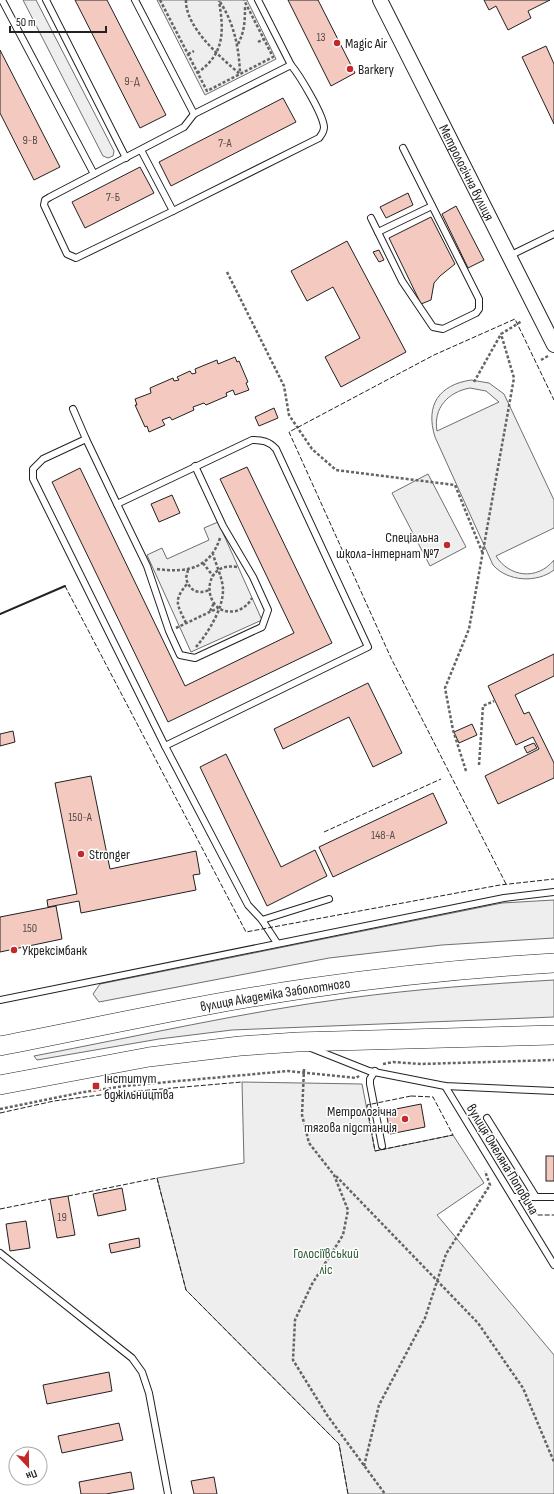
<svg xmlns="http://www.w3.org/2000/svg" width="554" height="1494" font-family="'Sofia Sans Condensed',sans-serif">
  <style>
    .green { fill: #eee; stroke: #6f6f6f; fill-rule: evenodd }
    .building { fill: #f3c9c0; stroke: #222 }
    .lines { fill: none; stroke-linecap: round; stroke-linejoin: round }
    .service-casing { stroke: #222; stroke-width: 8 }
    .tertiary-casing { stroke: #222; stroke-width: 16 }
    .trunk-casing { stroke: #222; stroke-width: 20 }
    .path { stroke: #646464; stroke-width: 2.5; stroke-dasharray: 3 2; stroke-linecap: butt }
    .service { stroke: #fff; stroke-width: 6 }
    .tertiary { stroke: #fff; stroke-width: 14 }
    .trunk { stroke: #fff; stroke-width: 19 }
    .fence { stroke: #222; stroke-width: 1; stroke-dasharray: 5 2; stroke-linecap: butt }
    .wall { stroke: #222; stroke-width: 2 }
    .poi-dot { fill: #c62828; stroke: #fff; stroke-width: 1.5 }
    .labels { text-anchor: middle; stroke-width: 3; stroke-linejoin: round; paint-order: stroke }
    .number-label { font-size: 12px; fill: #564c4a }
    .poi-label { font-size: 14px; fill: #222; stroke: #fff; text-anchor: start }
    .street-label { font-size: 14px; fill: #222; stroke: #fff }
    .park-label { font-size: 14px; fill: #2f5e38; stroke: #fff }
  </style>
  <rect width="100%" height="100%" fill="#fff"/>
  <g class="green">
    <polygon points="23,0 36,0 114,151 113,156 108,158 103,156"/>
    <polygon points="157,0 247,0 276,59 205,95"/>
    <path d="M 471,380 L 489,383 L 504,394 L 554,500 L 554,528 L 496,556 C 509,577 537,581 554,560 L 554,570 C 537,583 508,582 493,565 L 435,437 C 425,405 439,385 471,380 ZM 470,388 L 486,391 L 499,402 L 437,431 C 433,408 448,392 470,388 Z"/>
    <polygon points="428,474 466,547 430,566 392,493"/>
    <polygon points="218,522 262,620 191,652 147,555 162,548 167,559 209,540 204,528"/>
    <polygon points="554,900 554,938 442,945 329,958 99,1002 93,994 100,984 502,903"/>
    <path d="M 554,980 L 554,1017 L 232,1030 L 159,1039 L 37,1060 L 34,1056 C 139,1036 244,1012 349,998 C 417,989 486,984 554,980 Z"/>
    <polygon points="242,1082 362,1084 375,1151 453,1135 484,1183 437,1215 554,1355 554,1494 348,1494 339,1444 186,1290 157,1178 244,1163"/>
  </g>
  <g class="building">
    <polygon points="75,0 107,0 166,115 140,128"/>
    <polygon points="288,0 318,0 355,73 331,86"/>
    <polygon points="484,0 550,0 528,11 531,18 508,30 496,6 489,10"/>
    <polygon points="546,46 554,64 554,124 522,57"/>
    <polygon points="0,50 60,167 34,180 0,113"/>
    <polygon points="283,98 296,122 171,186 159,162"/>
    <polygon points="140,167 154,193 85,228 72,202"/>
    <polygon points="408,193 413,205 386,218 380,207"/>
    <polygon points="456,206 484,260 468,268 442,214"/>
    <polygon points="431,217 455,264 440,276 434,283 431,300 421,304 389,238"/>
    <polygon points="347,241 406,352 341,387 325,357 360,338 333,287 307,301 291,271"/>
    <polygon points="379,250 384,260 379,262 373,252"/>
    <polygon points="235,357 237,362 239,361 248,382 246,383 249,390 235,395 233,390 226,393 227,396 206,405 204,403 193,407 194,410 172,420 170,417 162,420 165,425 149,432 147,426 145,427 135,405 137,405 135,399 151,393 150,388 173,378 174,381 179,380 177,377 190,371 192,374 196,373 195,369 217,360 218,364"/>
    <polygon points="274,408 278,418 259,426 255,417"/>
    <polygon points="247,467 332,643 168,722 52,482 80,468 185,686 294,633 220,479"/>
    <polygon points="172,495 180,513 159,522 151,504"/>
    <polygon points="554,654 554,676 515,695 524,714 529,712 554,763 554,778 498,804 485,776 539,749 533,737 516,745 488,686"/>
    <polygon points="368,683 402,753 373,767 349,717 283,749 274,729"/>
    <polygon points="472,724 477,735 459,743 454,732"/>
    <polygon points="13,731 15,742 0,746 0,734"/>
    <polygon points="534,743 537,748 527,753 524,747"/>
    <polygon points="226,754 281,867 315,850 327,876 267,906 200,767"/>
    <polygon points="91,776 110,869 196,851 200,874 193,875 196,890 81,913 79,901 48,907 47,900 77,894 55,783"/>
    <polygon points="433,793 447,823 333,877 319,847"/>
    <polygon points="56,906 62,939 0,952 0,917"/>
    <polygon points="421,1104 425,1127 390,1134 386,1111"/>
    <rect x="546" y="1156" width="8" height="25"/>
    <polygon points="122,1188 126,1210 98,1216 93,1194"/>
    <polygon points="68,1196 75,1235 57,1238 50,1199"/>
    <polygon points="26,1221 30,1248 10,1251 6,1224"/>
    <polygon points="139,1238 140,1247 111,1253 109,1244"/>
    <polygon points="109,1372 112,1391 47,1404 43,1385"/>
    <polygon points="119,1423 123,1440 62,1453 58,1436"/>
    <polygon points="131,1472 134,1489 106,1494 81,1494 79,1482"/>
    <polygon points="214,1477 217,1494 194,1494 191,1481"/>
  </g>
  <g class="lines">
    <g class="service-casing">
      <g id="service">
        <polyline points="2,0 94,174"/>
        <polyline points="46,0 126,158"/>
        <polyline points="135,0 194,114 291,65 258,0"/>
        <path d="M 141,150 L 173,211 L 319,138 C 322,134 324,132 324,127 C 323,114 300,76 291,65"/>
        <polyline points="173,211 76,258 67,254 44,205 45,200 50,197 184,127 194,114"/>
        <polyline points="371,218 402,281 433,327 443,329 476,313 479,309 479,299 403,148"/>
        <polyline points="378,232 432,206"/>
        <polyline points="509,256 554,234"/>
        <polyline points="73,409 86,439"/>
        <path d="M 86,439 L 117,504 L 252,440 C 262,440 269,441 276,449 L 368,647 L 165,746 L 33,479 L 33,469 L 43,459 Z"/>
        <polyline points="117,504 147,566 169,631 180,655 195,658 262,627 268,610 253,577 223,526 195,466"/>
        <polyline points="165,746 248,905 262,920 277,943"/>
        <polyline points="262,920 329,899"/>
        <polyline points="0,1000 504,898 554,892"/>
        <polyline points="311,1048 369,1071 445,1086 554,1091"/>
        <polyline points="375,1071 370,1079 370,1084 382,1146"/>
        <polyline points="445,1086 554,1265"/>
        <polyline points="487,1118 536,1197"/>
        <polyline points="513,1197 554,1197"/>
        <polyline points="0,1253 132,1358 142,1372 149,1393 168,1494"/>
      </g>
    </g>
    <g class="tertiary-casing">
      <g id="tertiary">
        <path id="s1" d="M 380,0 L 554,345"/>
      </g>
    </g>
    <g class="trunk-casing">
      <g id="trunk">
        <path id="s2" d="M 0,1046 C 103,1026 206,1003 310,988 C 391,976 472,968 554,963"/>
        <polyline points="0,1085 149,1057 240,1046 297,1042 554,1035"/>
      </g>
    </g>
    <g class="path">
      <polyline points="160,0 207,91 273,57 244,0"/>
      <path d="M 186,0 C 185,27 221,58 240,74"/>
      <path d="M 220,2 C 234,23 239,48 240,73"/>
      <polyline points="258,42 264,39"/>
      <path d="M 238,44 C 245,31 245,19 245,5"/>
      <polyline points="188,54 194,51"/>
      <path d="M 197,73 C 225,54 224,31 219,1"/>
      <polyline points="227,272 284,386 289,415 312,449 336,470 455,485 483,554"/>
      <polyline points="541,360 548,356"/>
      <polyline points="474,382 501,334 522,321"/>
      <polyline points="203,563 213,576"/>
      <path d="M 237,567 C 199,560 202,618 236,611 C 243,609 249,604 252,598"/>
      <path d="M 157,569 C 186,573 210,569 220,538"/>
      <path d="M 188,570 L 186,578 C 189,590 197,595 209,590"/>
      <polyline points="210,611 214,603"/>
      <path d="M 186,623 C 177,604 173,601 187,584"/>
      <polyline points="176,628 218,608"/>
      <path d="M 196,647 C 208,633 223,609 223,590 C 223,579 216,565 213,554"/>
      <polyline points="479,765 483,706 494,701"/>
      <polyline points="466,771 453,730 445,688 469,629 514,378 501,334"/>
      <polyline points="383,1064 393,1062 421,1064 554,1060"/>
      <polyline points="304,1069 302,1115 309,1143 334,1175 348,1210 343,1235 312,1284 295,1320 293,1360 327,1415 385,1494"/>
      <polyline points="0,1109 84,1092 124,1086 288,1071 356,1078 359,1076"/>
      <polyline points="336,1176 478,1323 523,1388 554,1462"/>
      <polyline points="364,1466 379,1405 425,1318 446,1254 490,1185 485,1171"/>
    </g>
    <use href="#service" class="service"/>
    <use href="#tertiary" class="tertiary"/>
    <use href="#trunk" class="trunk"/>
    <g class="fence">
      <polyline points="65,586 246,932 500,885 554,879"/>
      <polyline points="324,832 441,779"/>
      <polyline points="506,884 391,658 289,432 434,355 515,319 554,400"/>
      <polygon points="411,1096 433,1097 453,1135 375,1151 367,1105"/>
      <polyline points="0,1113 54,1101 115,1093 242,1082"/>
      <polyline points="479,1120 537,1215 554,1215"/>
      <polyline points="68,1196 157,1178 186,1290 339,1444 348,1494"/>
      <polyline points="0,1209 50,1199"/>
    </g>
    <polyline class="wall" points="0,614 65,586"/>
  </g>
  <g class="poi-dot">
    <circle cx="337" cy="43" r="4"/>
    <circle cx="350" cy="69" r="4"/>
    <circle cx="447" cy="545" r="4"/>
    <circle cx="81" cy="854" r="4"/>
    <circle cx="14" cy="950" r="4"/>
    <rect x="92" y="1082" width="8" height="8" rx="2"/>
    <circle cx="405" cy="1119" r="4"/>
  </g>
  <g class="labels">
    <g class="number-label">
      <text x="321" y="41">13</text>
      <text x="132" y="85">9-Д</text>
      <text x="30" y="144">9-В</text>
      <text x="225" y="147">7-А</text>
      <text x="113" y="201">7-Б</text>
      <text x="80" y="821">150-А</text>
      <text x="383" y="839">148-А</text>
      <text x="30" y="932">150</text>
      <text x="62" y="1221">19</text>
    </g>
    <g class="poi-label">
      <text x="345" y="48">Magic Air</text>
      <text x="358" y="74">Barkery</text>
      <text x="439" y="542" text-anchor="end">Спеціальна<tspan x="439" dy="16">школа-інтернат №7</tspan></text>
      <text x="89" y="859">Stronger</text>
      <text x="22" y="955">Укрексімбанк</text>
      <text x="104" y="1083">Інститут<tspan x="104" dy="16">бджільництва</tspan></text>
      <text x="397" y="1116" text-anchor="end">Метрологічна<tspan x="397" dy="16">тягова підстанція</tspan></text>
    </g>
    <g class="street-label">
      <text dy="5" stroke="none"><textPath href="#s1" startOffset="193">Метрологічна вулиця</textPath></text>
      <text dy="5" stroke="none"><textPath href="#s2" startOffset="280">вулиця Академіка Заболотного</textPath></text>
      <text transform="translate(503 1159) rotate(59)" y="5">вулиця Омеляна Поповича</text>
    </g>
    <g class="park-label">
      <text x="326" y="1258">Голосіївський<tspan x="326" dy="16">ліс</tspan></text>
    </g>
  </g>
  <g transform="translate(28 1466) rotate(158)"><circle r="19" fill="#ffffff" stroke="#a7a7a7"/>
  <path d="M0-3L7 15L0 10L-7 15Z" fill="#c62828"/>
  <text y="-6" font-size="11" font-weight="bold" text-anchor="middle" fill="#222222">Пн</text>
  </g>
  <path d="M10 26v6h96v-6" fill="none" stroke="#222222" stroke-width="2"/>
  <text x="16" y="26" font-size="12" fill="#222222" stroke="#ffffff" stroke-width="3" paint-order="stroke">50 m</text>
</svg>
